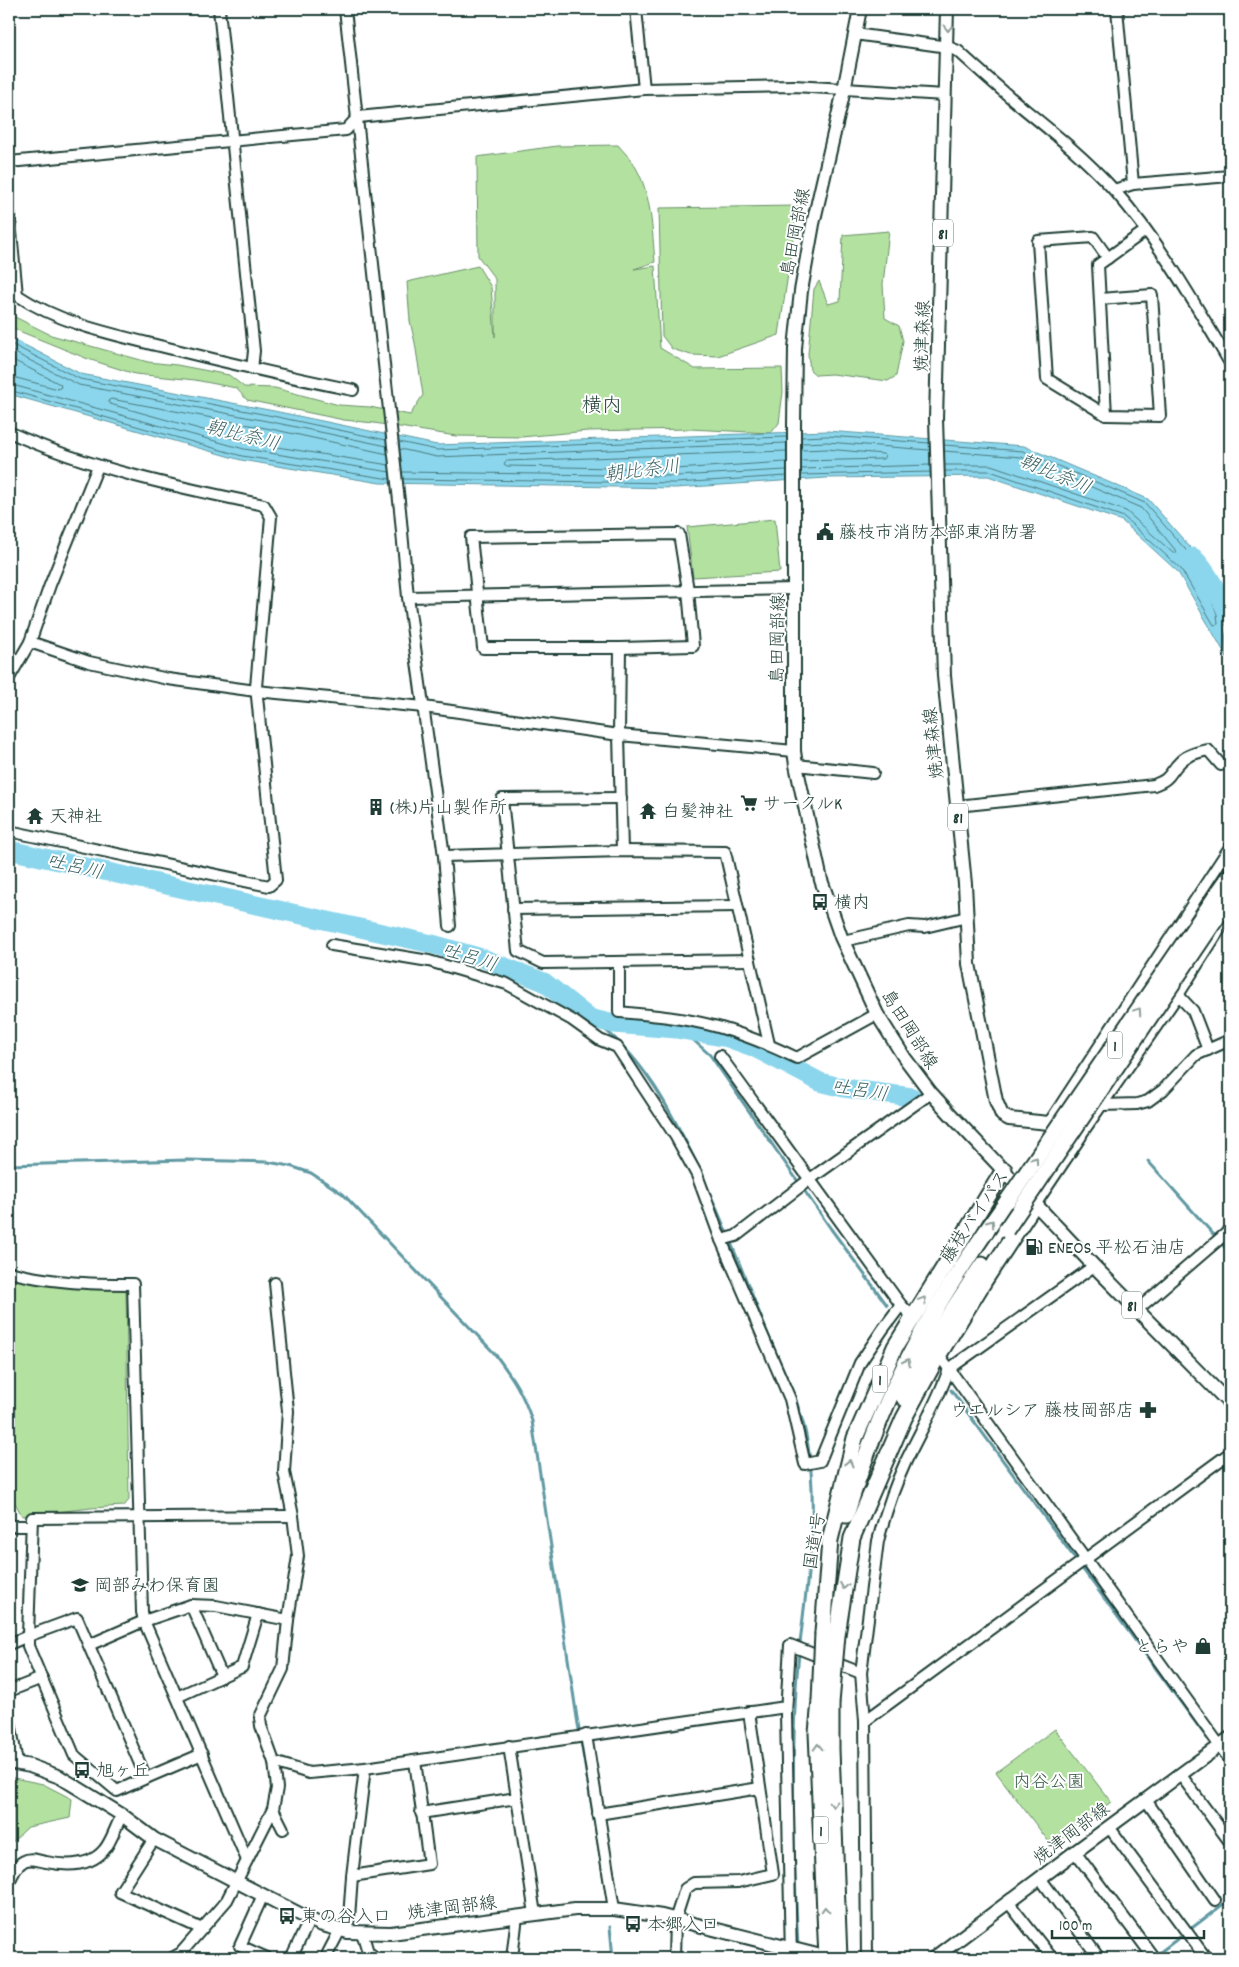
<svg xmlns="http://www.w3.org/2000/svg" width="1239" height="1967" font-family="Dekko,'Klee One',sans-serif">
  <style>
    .green { fill: #b3e1a0; stroke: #698f6a }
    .water { fill: #8bd6ec; stroke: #6099a2 }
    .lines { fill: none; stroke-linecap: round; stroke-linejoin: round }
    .shore { stroke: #4a7a7e; stroke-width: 1 }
    .stream { stroke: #6099a2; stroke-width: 3 }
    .river { stroke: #8bd6ec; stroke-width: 19 }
    .minor-casing { stroke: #1f3d34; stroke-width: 14 }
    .major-casing { stroke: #1f3d34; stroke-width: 16 }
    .highway-casing { stroke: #1f3d34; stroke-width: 19 }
    .minor { stroke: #fff; stroke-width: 10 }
    .major { stroke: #fff; stroke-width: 12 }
    .highway { stroke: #fff; stroke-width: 15 }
    .highway-bridge-casing { stroke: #1f3d34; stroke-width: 19; stroke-linecap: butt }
    .highway-bridge { stroke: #fff; stroke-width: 15 }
    .oneway { stroke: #8f9e9a }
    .labels { text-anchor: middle; stroke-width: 4; stroke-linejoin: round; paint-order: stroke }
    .shield { fill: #fff; stroke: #627771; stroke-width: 1 }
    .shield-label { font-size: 16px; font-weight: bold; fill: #1f3d34 }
    .street-label { font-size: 18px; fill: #1f3d34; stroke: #fff }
    .poi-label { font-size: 18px; fill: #1f3d34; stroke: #fff; text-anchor: start }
    .park-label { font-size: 18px; fill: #3d5e4a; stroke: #fff }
    .water-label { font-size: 19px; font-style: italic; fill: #3a6362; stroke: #fff }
    .quarter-label { font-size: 20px; fill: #1f3d34; stroke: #fff }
  </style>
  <rect width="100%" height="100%" fill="#fff"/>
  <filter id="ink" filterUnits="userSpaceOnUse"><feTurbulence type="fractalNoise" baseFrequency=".02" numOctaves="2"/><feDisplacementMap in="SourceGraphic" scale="10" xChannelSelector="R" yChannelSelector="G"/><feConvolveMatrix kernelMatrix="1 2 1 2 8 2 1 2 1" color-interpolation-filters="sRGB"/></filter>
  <g filter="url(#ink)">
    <g class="green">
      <path d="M 618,145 C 624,152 631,159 635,166 C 652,195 652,230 655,262 L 634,269 L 655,266 L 660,348 L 695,369 L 782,368 L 783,392 L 779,423 L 771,433 L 689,429 L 588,431 L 521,437 L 456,436 L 374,423 L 344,420 L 247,400 L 236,388 L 195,380 L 135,374 L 88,359 L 19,331 L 9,325 L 9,314 L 51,335 L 148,362 L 177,365 L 229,375 L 244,387 L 275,388 L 339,405 L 370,407 L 410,415 L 423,395 L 415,343 L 410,321 L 407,282 L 478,266 L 491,287 L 495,337 L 495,279 L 478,256 L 477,157 L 557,146 Z"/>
      <polygon points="798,206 779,335 718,356 691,355 672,349 662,336 659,208"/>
      <polygon points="889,231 883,284 885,318 899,326 903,341 896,376 888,381 832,374 816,375 810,370 808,354 814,289 819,281 828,304 840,301 843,235"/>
      <polygon points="775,519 780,572 693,577 687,527"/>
      <polygon points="9,1271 126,1287 129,1500 124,1506 91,1508 22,1516 14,1501 9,1500"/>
      <polygon points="1055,1729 1111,1802 1052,1846 996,1772"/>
      <polygon points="9,1777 43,1784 72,1799 70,1818 28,1827 9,1845"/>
    </g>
    <polygon class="water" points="9,337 81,374 274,411 437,445 827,431 1024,446 1148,499 1202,561 1222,613 1230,667 1230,713 1227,703 1228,659 1178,572 1122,521 988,476 826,478 676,488 380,483 241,460 9,394"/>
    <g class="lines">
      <g class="shore">
        <polyline points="9,343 80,379 273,416 386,440"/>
        <polyline points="9,350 79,385 272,422 387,446"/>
        <polyline points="9,358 60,384 61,387 58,389 9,376"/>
        <polyline points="9,384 244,449 390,472"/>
        <polyline points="9,390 242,456 390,479"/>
        <polyline points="802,437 827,436 929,443"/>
        <polyline points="399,442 437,450 786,437"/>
        <polyline points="802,443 827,442 929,450"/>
        <polyline points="944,445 1023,451 1145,503 1198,564 1217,614 1218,624 1214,625 1181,569 1124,517 990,471 945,471"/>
        <polyline points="400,449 437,457 786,443"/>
        <polyline points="802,450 827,449 883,454 885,456 883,459 802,461"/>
        <polyline points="786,451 506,461 504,464 507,466 675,469 786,462"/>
        <polyline points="944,451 1021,457 1141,508 1177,552 1173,553 1126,511 991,465 945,465"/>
        <polyline points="388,454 271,429 111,399 108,401 110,404 246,442 389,465"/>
        <polyline points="802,469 930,465"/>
        <polyline points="402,472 676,476 786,470"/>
        <polyline points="802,475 930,472"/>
        <polyline points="403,479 676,483 786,476"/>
      </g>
      <g class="stream">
        <path d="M 589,1018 C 642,1052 672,1113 699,1168"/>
        <polyline points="676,1029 691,1038 710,1055 831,1229 887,1305"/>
        <polyline points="1148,1161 1230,1253"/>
        <path d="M 9,1165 L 187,1160 L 268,1162 L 290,1166 L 311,1173 L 343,1194 L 495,1354 C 513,1378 523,1393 532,1421 L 577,1718 L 607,1897"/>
        <path d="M 702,1176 C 726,1228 746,1281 768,1334 C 783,1371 802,1406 808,1446 C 821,1528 801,1607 796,1688 C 791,1774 794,1862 798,1948"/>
        <polyline points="1228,1383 1230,1381"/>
        <polyline points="951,1390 1207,1738"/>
        <polyline points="610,1927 613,1958"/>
        <polyline points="1155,1956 1230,1899"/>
      </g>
      <g class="river">
        <path d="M 1193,557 C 1210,574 1220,597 1230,618"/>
        <polyline points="9,850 432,944 485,959 544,982 589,1018 614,1024 676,1029 728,1038 753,1047 820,1082 844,1088 912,1097"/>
      </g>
      <g class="minor-casing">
        <g id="minor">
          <polyline points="219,9 254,351 252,369"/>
          <polyline points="345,9 400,510 408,597 444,856 450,926"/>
          <polyline points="636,9 644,89"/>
          <polyline points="1117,9 1133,184"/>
          <path d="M 855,34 L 948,47 L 958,51 C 979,70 1001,90 1023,108 C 1055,134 1086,159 1114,190 C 1160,242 1195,304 1230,363"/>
          <polyline points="9,162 346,130 358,117 644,89 794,86 945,95"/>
          <polyline points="1114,190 1133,184 1230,176"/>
          <path d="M 9,210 L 17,295 C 59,323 111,334 160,346 C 224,362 288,377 353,390"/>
          <polyline points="1100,299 1152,295 1160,416 1106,415 1047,379 1038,241 1093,237 1108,258"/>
          <polyline points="1106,415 1098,265 1145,231"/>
          <path d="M 9,432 C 90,469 177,487 264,505 L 271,517 L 256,687 L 276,880 L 269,886 L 9,831"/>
          <polygon points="679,534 688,590 693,646 620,648 483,648 471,537"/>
          <polyline points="408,597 795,589"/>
          <polyline points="30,642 89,662 168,679 256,691 424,707 619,735 794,751"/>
          <polyline points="620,648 619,735 622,851"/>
          <polyline points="9,678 30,642 50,585 98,466"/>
          <polyline points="796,765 873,773"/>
          <polyline points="621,798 502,799 518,951 543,963 750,960"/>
          <path d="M 957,806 L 1154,785 C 1173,778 1168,773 1181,761 C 1188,754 1199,752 1208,750 L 1221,765"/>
          <polyline points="444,856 622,851 725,852 769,1044"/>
          <polyline points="513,909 737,906"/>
          <polyline points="843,941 909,926 925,927 967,917"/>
          <polyline points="332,945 429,961 507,984 572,1020 600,1040 617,1047 676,1137 697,1175 721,1240 790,1399 805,1464 820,1461 860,1363 883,1329 901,1305"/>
          <path d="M 619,962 L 619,1012 C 652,1015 686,1018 718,1027 C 746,1035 772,1046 797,1058 L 877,1014"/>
          <polyline points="1178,995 1193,1011 1208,1050"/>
          <polyline points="720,1056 901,1305 908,1312"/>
          <polyline points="1102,1105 1137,1104 1148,1101 1163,1090 1196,1055 1230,1040"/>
          <polyline points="1049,1123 1230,847"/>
          <polyline points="1080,1136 1178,995 1230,913"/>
          <polyline points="721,1240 736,1236 810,1179 931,1093"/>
          <path d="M 9,1272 C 52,1283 89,1284 133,1284 L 142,1612 L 144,1621 L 247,1860"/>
          <polyline points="1137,1310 1230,1230"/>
          <polyline points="942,1359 1230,1760"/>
          <polyline points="9,1526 31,1526"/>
          <polyline points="191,1605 222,1676"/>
          <polyline points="9,1644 28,1636 28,1646 74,1755 117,1791 146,1778"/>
          <polyline points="89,1645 144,1621 191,1605 216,1606 288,1620"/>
          <polyline points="9,1691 42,1678"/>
          <polyline points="177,1697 242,1667 258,1614"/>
          <polyline points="9,1716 17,1763"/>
          <polyline points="865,1721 1230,1453"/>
          <polyline points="586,1735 614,1909"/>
          <polyline points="509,1746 535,1914"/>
          <polyline points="202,1754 146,1778 77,1618 28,1636 32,1518 293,1516"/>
          <polyline points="274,1762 309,1773 365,1768 786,1707"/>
          <polyline points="1180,1774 1230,1842"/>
          <polyline points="1146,1800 1215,1900"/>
          <polyline points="273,1809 283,1829"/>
          <polyline points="421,1813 517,1798"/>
          <polyline points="598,1814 760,1788"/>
          <polyline points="1109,1827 1206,1958"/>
          <polyline points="154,1839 120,1892 202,1929"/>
          <polyline points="1075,1852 1154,1958"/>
          <polyline points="352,1876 429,1864 415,1761"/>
          <polyline points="1040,1878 1099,1958"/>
          <path d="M 9,1883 C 12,1875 16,1865 24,1861 C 31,1857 39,1861 46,1862 C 66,1866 90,1867 104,1850 C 112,1841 116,1825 122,1815"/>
          <polyline points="263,1895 240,1946 267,1958"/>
          <polyline points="1008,1902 1052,1958"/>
          <polyline points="348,1932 352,1876 365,1768"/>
          <polyline points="362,1932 368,1952 376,1958"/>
          <polyline points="172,1958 181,1953 227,1900 273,1809 277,1788 274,1762 261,1726 260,1717 283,1669 288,1620 298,1556 293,1516 284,1472 288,1411 275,1283"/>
          <polyline points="291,1958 310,1919"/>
          <polyline points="328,1958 328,1953 340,1930"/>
          <polyline points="512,1958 517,1916"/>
          <polyline points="674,1958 675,1920 685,1889 694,1883 738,1882 773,1874 749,1712"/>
          <polyline points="791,1958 786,1714 790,1645 861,1673"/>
          <path d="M 867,1958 L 865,1721 L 861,1673 L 878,1541 C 885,1514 894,1487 906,1461 C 921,1430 938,1401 949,1369 L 1094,1266"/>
        </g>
      </g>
      <g class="major-casing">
        <g id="major">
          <polyline points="860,9 844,90 813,224 801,291 795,348 794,424 794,751 796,765 821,880 841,937 877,1014 904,1057 931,1093 953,1117 1094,1266 1230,1404"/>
          <polyline points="947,9 936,419 944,676 965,884 969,964 996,1101 1002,1115 1009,1119 1049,1123 1080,1136 1035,1203"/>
          <polyline points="9,1762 30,1766 60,1777 122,1815 154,1839 319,1924 348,1932 391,1933 575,1909 614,1909 662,1916 817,1955"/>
          <polyline points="934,1958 1075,1852 1230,1738"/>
        </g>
      </g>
      <g class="highway-casing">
        <g id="highway">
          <polyline points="1221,889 1230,876"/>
          <polyline points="904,1398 933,1340 982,1265"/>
          <path d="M 846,1515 C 865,1454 888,1394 919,1338 C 945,1290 976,1245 1008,1200"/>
          <polyline points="823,1633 830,1540 855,1438 895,1347 1004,1170"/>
          <polyline points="837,1635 852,1538 904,1418 936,1359 984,1281 1035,1203"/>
          <polyline points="820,1701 817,1733 827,1958"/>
          <polyline points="831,1703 831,1749 839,1958"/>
        </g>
      </g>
      <use href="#minor" class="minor"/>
      <use href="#major" class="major"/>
      <use href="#highway" class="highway"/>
      <g class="highway-bridge-casing">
        <g id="highway-bridge">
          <polyline points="1008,1200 1221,889"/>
          <polyline points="1006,1230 1230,898"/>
          <polyline points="820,1701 823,1633"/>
          <polyline points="831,1703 837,1635"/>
        </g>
      </g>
      <use href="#highway-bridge" class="highway-bridge"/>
    </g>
    <defs><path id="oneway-chevron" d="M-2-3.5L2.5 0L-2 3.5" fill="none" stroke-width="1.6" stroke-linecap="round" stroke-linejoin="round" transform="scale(1.25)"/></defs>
    <g class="oneway">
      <use href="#oneway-chevron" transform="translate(948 28) rotate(90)"/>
      <use href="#oneway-chevron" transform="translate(1138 1011) rotate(-56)"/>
      <use href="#oneway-chevron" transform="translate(1035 1160) rotate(-55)"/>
      <use href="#oneway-chevron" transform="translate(991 1223) rotate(-55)"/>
      <use href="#oneway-chevron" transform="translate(923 1300) rotate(-59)"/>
      <use href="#oneway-chevron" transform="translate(907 1362) rotate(-63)"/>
      <use href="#oneway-chevron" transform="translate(849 1463) rotate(-76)"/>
      <use href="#oneway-chevron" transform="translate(844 1586) rotate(99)"/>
      <use href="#oneway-chevron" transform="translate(818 1747) rotate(-92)"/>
      <use href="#oneway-chevron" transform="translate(833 1804) rotate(88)"/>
      <use href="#oneway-chevron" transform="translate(825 1910) rotate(-92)"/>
    </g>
  </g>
  <defs>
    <g id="civic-bare" transform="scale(1.35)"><path d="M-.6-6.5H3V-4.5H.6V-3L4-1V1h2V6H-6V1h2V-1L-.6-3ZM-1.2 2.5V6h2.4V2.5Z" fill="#1f3d34" stroke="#fff" stroke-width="2.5" paint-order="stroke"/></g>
    <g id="supermarket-bare" transform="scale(1.35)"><path d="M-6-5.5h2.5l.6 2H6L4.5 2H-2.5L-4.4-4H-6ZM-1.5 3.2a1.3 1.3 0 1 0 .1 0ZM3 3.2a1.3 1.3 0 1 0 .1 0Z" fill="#1f3d34" stroke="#fff" stroke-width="2.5" paint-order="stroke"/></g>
    <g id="building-bare" transform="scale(1.35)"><path d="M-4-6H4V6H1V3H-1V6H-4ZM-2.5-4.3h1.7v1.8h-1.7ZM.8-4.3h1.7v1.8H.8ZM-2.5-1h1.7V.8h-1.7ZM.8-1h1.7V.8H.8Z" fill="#1f3d34" stroke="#fff" stroke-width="2.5" paint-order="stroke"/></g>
    <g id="temple-bare" transform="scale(1.35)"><path d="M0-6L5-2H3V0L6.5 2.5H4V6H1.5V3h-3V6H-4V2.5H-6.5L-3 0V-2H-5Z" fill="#1f3d34" stroke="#fff" stroke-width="2.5" paint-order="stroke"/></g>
    <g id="bus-bare" transform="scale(1.35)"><path d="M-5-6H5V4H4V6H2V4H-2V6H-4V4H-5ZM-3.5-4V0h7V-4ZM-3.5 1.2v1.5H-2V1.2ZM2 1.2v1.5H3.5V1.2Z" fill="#1f3d34" stroke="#fff" stroke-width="2.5" paint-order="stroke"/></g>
    <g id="fuel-bare" transform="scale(1.35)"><path d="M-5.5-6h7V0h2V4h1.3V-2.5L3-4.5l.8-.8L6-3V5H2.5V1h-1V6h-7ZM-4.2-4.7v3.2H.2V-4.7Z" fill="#1f3d34" stroke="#fff" stroke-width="2.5" paint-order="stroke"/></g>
    <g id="pharmacy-bare" transform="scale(1.35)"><path d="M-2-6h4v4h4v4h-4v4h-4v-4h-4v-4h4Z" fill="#1f3d34" stroke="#fff" stroke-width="2.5" paint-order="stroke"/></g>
    <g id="school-bare" transform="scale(1.35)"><path d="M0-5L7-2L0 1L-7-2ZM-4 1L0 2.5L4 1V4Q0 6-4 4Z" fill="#1f3d34" stroke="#fff" stroke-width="2.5" paint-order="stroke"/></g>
    <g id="shop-bare" transform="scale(1.35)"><path d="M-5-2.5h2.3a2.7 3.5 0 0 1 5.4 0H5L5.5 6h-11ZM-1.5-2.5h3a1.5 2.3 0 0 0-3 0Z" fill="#1f3d34" stroke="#fff" stroke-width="2.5" paint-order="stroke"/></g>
  </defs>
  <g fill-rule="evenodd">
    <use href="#civic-bare" x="825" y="532"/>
    <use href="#supermarket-bare" x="749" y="803"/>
    <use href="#building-bare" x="376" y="807"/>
    <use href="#temple-bare" x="648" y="811"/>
    <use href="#temple-bare" x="35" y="816"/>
    <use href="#bus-bare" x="820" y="902"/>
    <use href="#fuel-bare" x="1034" y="1247"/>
    <use href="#pharmacy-bare" x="1148" y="1410"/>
    <use href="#school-bare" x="80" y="1585"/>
    <use href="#shop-bare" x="1203" y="1646"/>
    <use href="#bus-bare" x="82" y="1770"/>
    <use href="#bus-bare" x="287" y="1916"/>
    <use href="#bus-bare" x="633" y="1924"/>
  </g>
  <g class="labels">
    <g class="shield">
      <rect x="933" y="219.5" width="20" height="27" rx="4"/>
      <rect x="948" y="803.5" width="20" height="27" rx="4"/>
      <rect x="1107.5" y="1031.5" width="15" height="27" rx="4"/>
      <rect x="1122" y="1291.5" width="20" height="27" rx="4"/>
      <rect x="872.5" y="1365.5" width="15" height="27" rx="4"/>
      <rect x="813.5" y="1816.5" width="15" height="27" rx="4"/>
    </g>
    <g class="shield-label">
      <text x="943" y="239">81</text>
      <text x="958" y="823">81</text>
      <text x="1115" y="1051">1</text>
      <text x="1132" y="1311">81</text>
      <text x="880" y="1385">1</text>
      <text x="821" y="1836">1</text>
    </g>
    <g class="street-label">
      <text transform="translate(795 232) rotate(-79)" y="6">島田岡部線</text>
      <text transform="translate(922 336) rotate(-88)" y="6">焼津森線</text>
      <text transform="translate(777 639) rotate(-89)" y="6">島田岡部線</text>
      <text transform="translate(933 743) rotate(-96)" y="6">焼津森線</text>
      <text transform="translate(910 1029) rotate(58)" y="6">島田岡部線</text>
      <text transform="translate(974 1216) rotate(-56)" y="6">藤枝バイパス</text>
      <text transform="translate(814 1541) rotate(-81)" y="6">国道1号</text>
      <text transform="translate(1071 1833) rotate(-37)" y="6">焼津岡部線</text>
      <text transform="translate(452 1907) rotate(-7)" y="6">焼津岡部線</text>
    </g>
    <g class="poi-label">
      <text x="839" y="538">藤枝市消防本部東消防署</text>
      <text x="763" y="809">サークルK</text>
      <text x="390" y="813">(株)片山製作所</text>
      <text x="662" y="817">白髪神社</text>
      <text x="49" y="822">天神社</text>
      <text x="834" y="908">横内</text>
      <text x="1048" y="1253">ENEOS 平松石油店</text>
      <text x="1134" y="1416" text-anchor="end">ウエルシア 藤枝岡部店</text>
      <text x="94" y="1591">岡部みわ保育園</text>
      <text x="1189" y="1652" text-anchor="end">とらや</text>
      <text x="96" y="1776">旭ヶ丘</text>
      <text x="301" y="1922">東の谷入口</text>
      <text x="647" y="1930">本郷入口</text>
    </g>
    <g class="park-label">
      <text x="1049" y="1787">内谷公園</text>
    </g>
    <g class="water-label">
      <text transform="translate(243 434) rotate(14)" y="7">朝比奈川</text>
      <text transform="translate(642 469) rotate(-7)" y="7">朝比奈川</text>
      <text transform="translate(1056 473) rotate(23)" y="7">朝比奈川</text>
      <text transform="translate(75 865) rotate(13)" y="7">吐呂川</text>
      <text transform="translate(470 956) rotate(17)" y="7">吐呂川</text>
      <text transform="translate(860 1089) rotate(9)" y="7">吐呂川</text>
    </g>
    <g class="quarter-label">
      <text x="602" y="411">横内</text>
    </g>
  </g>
  <rect width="1239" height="1967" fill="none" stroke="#fff" stroke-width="30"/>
  <rect x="15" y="15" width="1209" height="1937" fill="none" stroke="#1f3d34" stroke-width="2" filter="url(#ink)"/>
  <path d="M1052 1930v8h152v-8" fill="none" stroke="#1f3d34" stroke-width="2.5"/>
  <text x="1059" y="1930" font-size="15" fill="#1f3d34" stroke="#ffffff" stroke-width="4" paint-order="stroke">100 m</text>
</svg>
